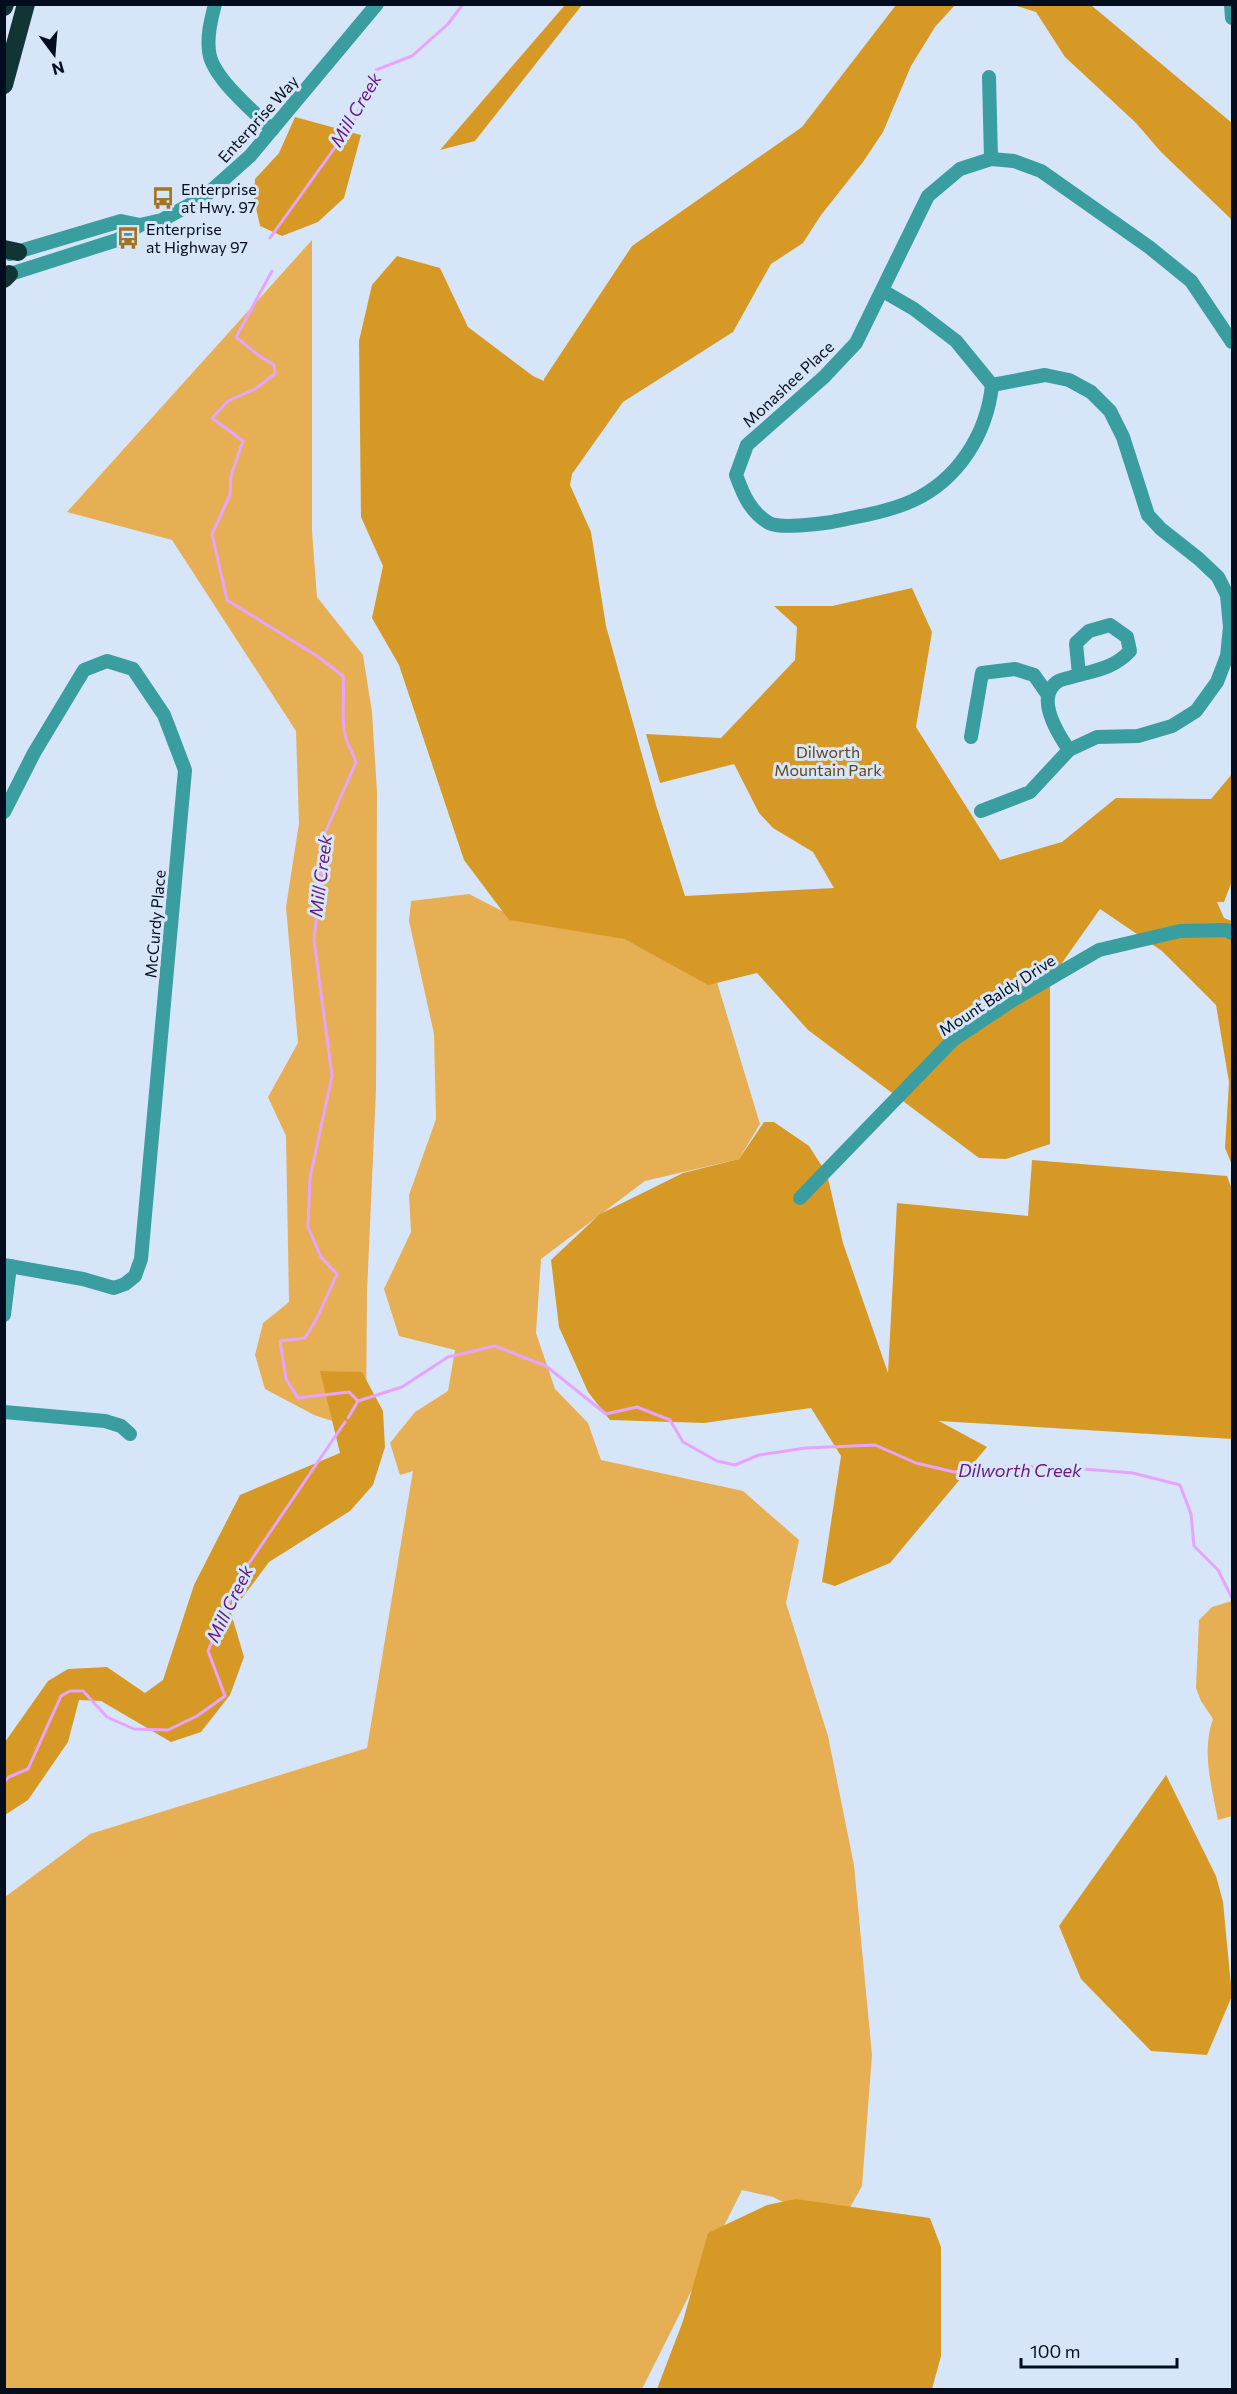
<svg xmlns="http://www.w3.org/2000/svg" width="1237" height="2394" font-family="Commissioner,sans-serif">
  <style>
    .green { fill: #e7af54 }
    .forest { fill: #d79926 }
    .lines { fill: none; stroke-linecap: round; stroke-linejoin: round }
    .stream { stroke: #e7a4fe; stroke-width: 3 }
    .minor { stroke: #3a9d9f; stroke-width: 14 }
    .highway { stroke: #113535; stroke-width: 18 }
    .labels { text-anchor: middle; stroke-width: 6; stroke-linejoin: round; paint-order: stroke }
    .street-label { font-size: 16px; fill: #030d1d; stroke: #d7e5f9 }
    .poi-label { font-size: 16px; fill: #030d1d; stroke: #d7e5f9; text-anchor: start }
    .park-label { font-size: 16px; fill: #5f451a; stroke: #d7e5f9 }
    .water-label { font-size: 18px; font-style: italic; fill: #6b1982; stroke: #d7e5f9 }
  </style>
  <rect width="100%" height="100%" fill="#d7e5f9"/>
  <g class="green">
    <polygon points="312,240 312,531 317,597 363,655 372,712 377,792 376,1090 367,1292 366,1432 314,1415 265,1389 255,1355 263,1323 289,1302 286,1136 268,1097 298,1043 286,907 299,823 296,731 172,540 67,512"/>
    <polygon points="469,894 504,912 624,939 700,980 717,982 760,1124 739,1159 645,1181 541,1259 536,1333 555,1389 588,1423 601,1460 743,1491 799,1540 786,1603 828,1736 854,1865 872,2055 862,2186 838,2229 773,2197 742,2190 642,2389 5,2390 5,1897 90,1834 367,1748 413,1471 400,1475 390,1443 415,1412 448,1391 455,1350 399,1336 384,1289 411,1232 409,1195 436,1119 434,1034 409,921 411,901"/>
    <path d="M 1232,1601 L 1232,1816 L 1218,1820 C 1212,1788 1201,1751 1213,1719 L 1201,1701 L 1196,1688 L 1199,1620 L 1212,1607 Z"/>
  </g>
  <g class="forest">
    <polygon points="565,5 582,5 475,141 440,150"/>
    <polygon points="896,5 955,5 935,27 911,66 883,132 863,162 821,215 803,243 771,264 733,332 623,402 572,474 570,485 591,532 606,626 656,805 685,896 834,888 813,852 773,828 759,813 734,764 660,783 646,734 721,738 795,660 797,627 774,606 832,606 912,588 932,632 916,727 1000,860 1062,842 1116,798 1211,799 1232,774 1232,881 1224,902 1217,902 1224,918 1232,921 1232,1165 1225,1148 1229,1082 1216,1005 1162,951 1100,909 1050,980 1050,1144 1006,1159 979,1158 808,1030 757,973 708,985 624,939 509,920 464,860 399,665 372,618 383,566 361,517 359,341 372,285 397,256 440,268 468,327 533,376 544,381 544,379 632,246 802,127"/>
    <polygon points="1014,5 1091,5 1232,123 1232,220 1161,152 1136,123 1065,57 1036,12"/>
    <polygon points="295,117 361,135 344,198 318,222 282,236 260,226 254,199 255,179 279,153"/>
    <polygon points="764,1122 774,1122 809,1146 827,1174 843,1243 888,1373 897,1203 1028,1216 1032,1160 1227,1176 1232,1189 1232,1439 939,1421 987,1447 890,1563 835,1586 822,1582 841,1456 811,1408 704,1423 610,1420 588,1392 559,1327 551,1260 600,1214 683,1173 739,1159"/>
    <polygon points="320,1371 362,1372 383,1411 385,1447 373,1485 350,1511 269,1562 231,1613 244,1657 230,1695 201,1732 171,1742 101,1701 79,1700 68,1742 28,1800 5,1815 5,1742 48,1681 68,1669 107,1667 145,1693 163,1680 194,1585 240,1495 340,1453"/>
    <polygon points="1166,1775 1216,1876 1223,1902 1232,1996 1207,2055 1151,2051 1081,1979 1059,1926"/>
    <polygon points="796,2199 930,2218 941,2247 941,2356 932,2389 657,2389 683,2321 708,2233 767,2205"/>
  </g>
  <g class="lines">
    <g class="stream">
      <polyline points="270,238 354,121 376,70 412,56 448,24 463,4"/>
      <path d="M 272,271 L 236,337 L 258,355 L 274,365 L 275,374 L 255,389 L 228,401 L 212,418 L 243,441 L 231,476 L 230,495 L 212,534 L 227,600 L 317,656 L 343,676 C 345,696 341,716 345,735 C 347,744 353,753 356,762 L 325,833 L 314,940 L 332,1076 L 310,1178 L 308,1227 L 321,1257 L 337,1274 L 317,1318 L 305,1338 L 280,1341 L 286,1379 L 298,1398 L 349,1392 L 358,1401 L 348,1418"/>
      <polyline points="358,1401 402,1387 448,1357 495,1346 546,1366 606,1414 637,1407 670,1420 683,1442 717,1461 735,1465 759,1455 806,1448 875,1445 916,1463 954,1472 1007,1467 1058,1467 1133,1473 1180,1485 1191,1514 1194,1546 1218,1570 1232,1598"/>
      <polyline points="4,1782 9,1777 28,1769 61,1696 70,1691 83,1691 107,1717 134,1729 168,1730 197,1716 225,1696 208,1651 241,1575 345,1422"/>
    </g>
    <g class="minor">
      <path d="M 215,4 C 211,20 207,35 209,51 C 211,77 254,111 272,130"/>
      <polyline points="1231,4 1232,18"/>
      <polyline points="989,77 991,159"/>
      <polyline points="10,254 121,221 140,225"/>
      <polyline points="4,276 117,240 140,225 162,220 204,197 250,156 377,4"/>
      <path d="M 883,291 L 914,309 L 956,341 L 992,385 C 987,434 958,480 912,501 C 887,512 859,516 832,522 C 819,524 780,529 769,523 C 750,512 743,494 736,475 L 747,445 L 824,377 L 856,343 L 928,196 L 960,169 L 991,159 L 1014,161 L 1041,171 L 1149,247 L 1191,281 L 1232,342"/>
      <polyline points="971,737 982,673 1015,669 1034,675 1048,695"/>
      <path d="M 1069,750 C 1058,734 1035,698 1057,682 C 1061,679 1070,678 1075,676 C 1097,670 1114,668 1130,651 L 1127,637 L 1110,625 L 1089,631 L 1076,643 L 1079,675"/>
      <polyline points="981,811 1030,792 1069,750 1097,737 1138,736 1172,726 1196,711 1217,682 1227,656 1230,627 1227,595 1218,577 1199,559 1161,529 1148,515 1123,437 1110,411 1091,392 1069,380 1045,375 992,385"/>
      <polyline points="4,812 34,753 84,670 107,661 133,669 164,715 185,770 141,1259 135,1276 125,1284 114,1288 83,1279 4,1265"/>
      <polyline points="800,1198 953,1040 1013,1000 1099,950 1180,931 1226,930 1232,933"/>
      <polyline points="4,1315 10,1266"/>
      <polyline points="4,1412 105,1421 121,1426 130,1434"/>
    </g>
    <g class="highway">
      <polyline points="4,7 5,4"/>
      <polyline points="4,85 26,4"/>
      <polyline points="4,249 18,252"/>
      <polyline points="4,279 9,274"/>
    </g>
  </g>
  <defs>
    <g id="bus-bare" transform="scale(1.8)"><path d="M-5-6H5V4H4V6H2V4H-2V6H-4V4H-5ZM-3.5-4V0h7V-4ZM-3.5 1.2v1.5H-2V1.2ZM2 1.2v1.5H3.5V1.2Z" fill="#a17426" stroke="#d7e5f9" stroke-width="2.5" paint-order="stroke"/></g>
  </defs>
  <g fill-rule="evenodd">
    <use href="#bus-bare" x="163" y="198"/>
    <use href="#bus-bare" x="128" y="238"/>
  </g>
  <g class="labels">
    <g class="street-label">
      <text transform="translate(258 119) rotate(-48)" y="6">Enterprise Way</text>
      <text transform="translate(788 384) rotate(-43)" y="6">Monashee Place</text>
      <text transform="translate(155 924) rotate(-85)" y="6">McCurdy Place</text>
      <text transform="translate(997 995) rotate(-33)" y="6">Mount Baldy Drive</text>
    </g>
    <g class="poi-label">
      <text x="181" y="195">Enterprise<tspan x="181" dy="18">at Hwy. 97</tspan></text>
      <text x="146" y="235">Enterprise<tspan x="146" dy="18">at Highway 97</tspan></text>
    </g>
    <g class="park-label">
      <text x="828" y="758">Dilworth<tspan x="828" dy="18">Mountain Park</tspan></text>
    </g>
    <g class="water-label">
      <text transform="translate(356 110) rotate(-59)" y="6">Mill Creek</text>
      <text transform="translate(321 876) rotate(-83)" y="6">Mill Creek</text>
      <text x="1020" y="1477">Dilworth Creek</text>
      <text transform="translate(230 1604) rotate(-64)" y="6">Mill Creek</text>
    </g>
  </g>
  <rect width="1237" height="2394" fill="none" stroke="#030d1d" stroke-width="12"/>
  <g transform="translate(54 54) rotate(164)" stroke="#d7e5f9" stroke-width="4.5" paint-order="stroke">
  <path d="M0-4.5L10 22L0 15L-10 22Z" fill="#030d1d"/>
  <text y="-9" font-size="16" font-weight="bold" text-anchor="middle" fill="#030d1d">N</text>
  </g>
  <path d="M1021 2358v9h156v-9" fill="none" stroke="#030d1d" stroke-width="3"/>
  <text x="1030" y="2358" font-size="18" fill="#030d1d" stroke="#d7e5f9" stroke-width="4.5" paint-order="stroke">100 m</text>
</svg>
